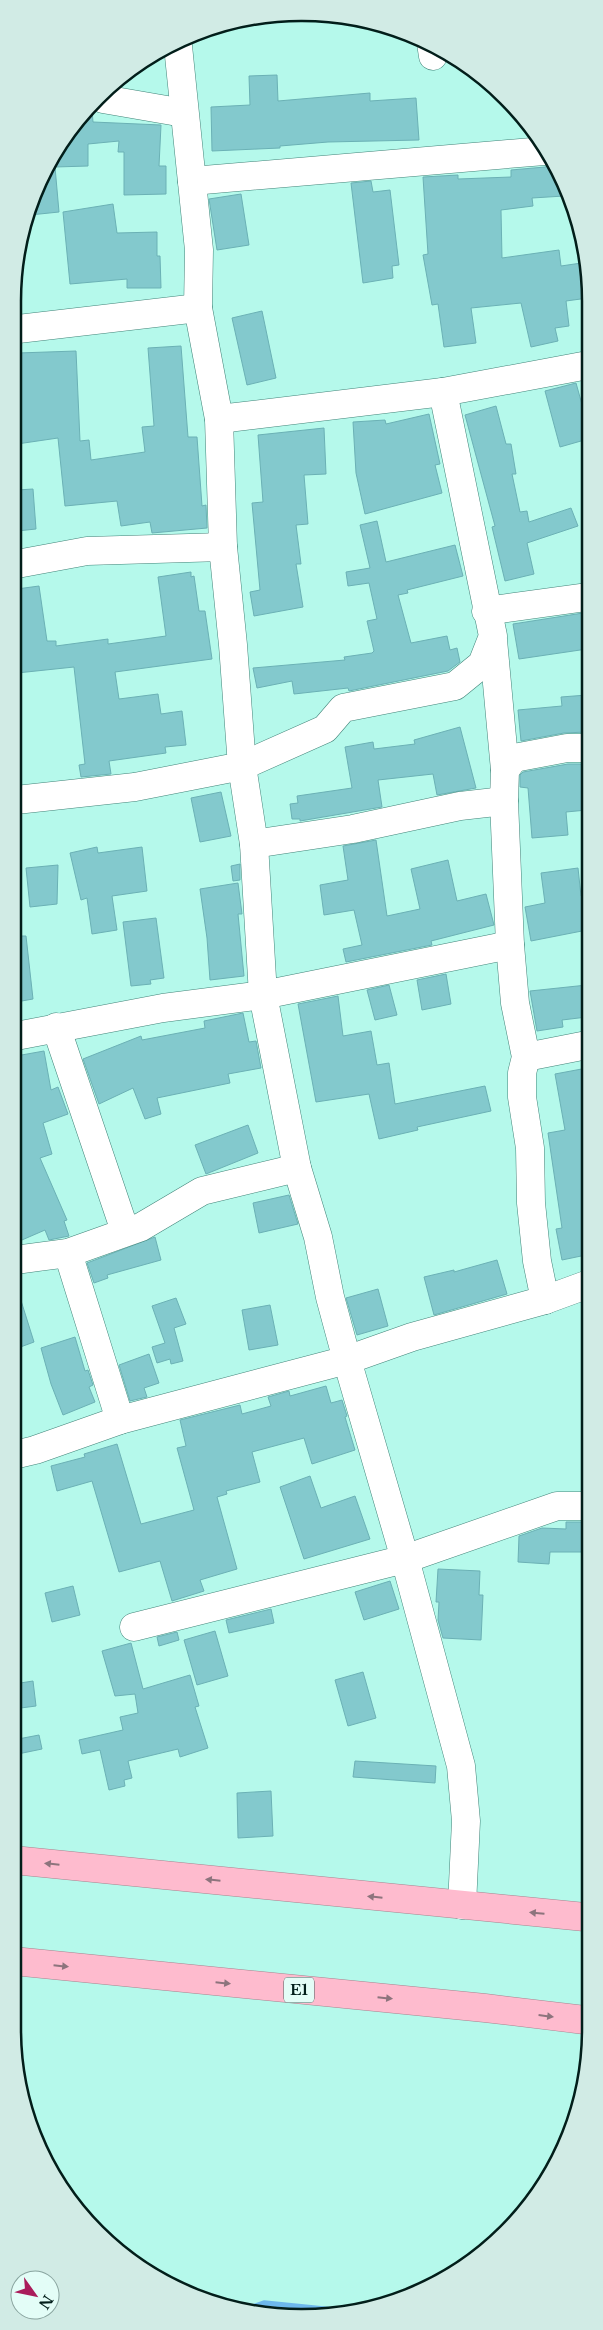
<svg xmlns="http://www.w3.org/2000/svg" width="603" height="2330" font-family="'Libre Baskerville',serif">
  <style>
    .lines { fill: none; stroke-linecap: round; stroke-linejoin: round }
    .stream { stroke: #6db8ec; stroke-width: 5.5 }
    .building { fill: #83c9cd; stroke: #6bb1b5 }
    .minor-casing { stroke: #428479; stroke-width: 29 }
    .highway-casing { stroke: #a6848f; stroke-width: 29 }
    .minor { stroke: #fff; stroke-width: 28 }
    .highway { stroke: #febbce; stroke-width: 28 }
    .oneway { fill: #8d747d }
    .labels { text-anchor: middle; stroke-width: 4; stroke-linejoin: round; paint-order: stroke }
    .shield { fill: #e3fdf7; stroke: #46615c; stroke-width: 1 }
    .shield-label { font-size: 15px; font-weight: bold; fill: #021e1a }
    .rim { fill: none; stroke: #021e1a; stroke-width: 2.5 }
  </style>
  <rect width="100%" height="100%" fill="#b5f9eb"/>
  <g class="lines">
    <polyline class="stream" points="250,2308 264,2303 343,2311"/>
  </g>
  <g class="building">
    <polygon points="277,75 278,101 370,93 370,101 416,98 419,140 328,142 280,146 280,148 212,151 211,107 250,105 249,76"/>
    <polygon points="92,110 93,122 161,125 159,166 166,166 166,194 124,195 124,152 118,152 119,141 88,144 88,166 55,167 59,212 30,215 61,141"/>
    <polygon points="553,163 561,174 564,196 532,198 533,206 501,210 502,258 559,250 561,266 588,262 588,298 566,301 569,326 555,328 558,341 531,347 521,303 471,308 476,343 444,347 438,304 432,305 423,255 428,254 423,177 458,175 458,179 511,177 511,170 545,167"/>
    <polygon points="371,181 373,192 390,190 399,265 392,266 393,278 363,283 351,183"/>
    <polygon points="241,194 249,245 217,250 209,199"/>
    <polygon points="113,204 117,233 157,232 157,256 160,256 161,288 127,288 127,279 70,284 63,212"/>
    <polygon points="262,311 276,378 247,385 232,318"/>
    <polygon points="181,346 188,437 197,437 202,506 206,505 207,528 152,533 150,522 121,526 117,501 65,506 58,438 17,444 18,353 76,351 80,441 89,440 91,460 145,452 142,427 154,426 148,348"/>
    <polygon points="576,383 588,426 588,439 560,447 545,391"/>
    <polygon points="496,406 506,444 511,444 516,474 512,474 520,512 527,511 529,522 571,508 578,526 527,543 534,574 505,581 492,527 495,526 465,415"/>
    <polygon points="429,414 440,464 435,465 442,493 365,514 356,473 353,422 385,420 386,424"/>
    <polygon points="324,428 326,474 304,475 308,524 296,525 301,564 296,564 303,607 254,616 250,592 260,590 252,503 263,502 258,435"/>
    <polygon points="33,489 36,529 17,531 17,490"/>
    <polygon points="377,521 386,562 455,545 463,576 407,590 408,593 398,595 411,643 447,636 450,650 457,648 460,662 448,671 349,691 348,688 294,694 292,681 257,688 253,668 345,660 344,657 372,653 374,651 367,621 377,619 369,583 348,586 346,572 370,568 360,525"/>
    <polygon points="191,572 191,577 194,576 199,611 205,611 212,659 115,672 119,699 158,694 161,714 182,711 186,745 165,747 166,753 109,761 111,774 81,777 79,765 85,764 74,667 17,673 17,589 39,586 47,641 56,641 56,646 108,639 108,644 166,636 158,577"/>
    <polygon points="583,613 587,649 519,659 513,624"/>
    <polygon points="587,695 587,732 564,733 521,741 518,710 562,706 561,697"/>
    <polygon points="460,727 476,788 437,795 433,774 378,780 382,807 300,821 300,819 292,819 290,804 298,803 297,796 352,788 345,747 373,742 374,749 415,744 414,740"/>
    <polygon points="568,764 587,764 587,810 566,812 568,835 532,838 528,788 520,787 520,775 523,772"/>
    <polygon points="221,792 231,836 200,842 191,798"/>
    <polygon points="376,840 387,916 420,909 411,869 448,860 457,901 486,894 494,925 431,941 432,945 346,962 343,949 362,945 354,910 324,915 320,885 348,880 343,846"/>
    <polygon points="97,847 98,853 142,847 147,891 112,896 117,930 92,934 87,898 81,900 70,853"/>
    <polygon points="240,864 240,880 233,881 231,866"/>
    <polygon points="58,865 57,904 30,907 26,868"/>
    <polygon points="578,868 581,896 587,895 587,930 531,941 525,907 545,903 541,873"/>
    <polygon points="238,883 242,914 238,914 244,976 210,980 207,938 200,889"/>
    <polygon points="156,918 164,978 150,980 151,984 131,986 123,922"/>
    <polygon points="16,936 26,936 33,999 16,1002"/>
    <polygon points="446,974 451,1004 422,1010 417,980"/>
    <polygon points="389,985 397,1015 375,1020 367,990"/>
    <polygon points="587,985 587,1017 562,1020 563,1027 537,1031 530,991"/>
    <polygon points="338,996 343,1036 371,1031 377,1065 389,1063 395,1104 485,1086 491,1111 417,1127 418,1130 379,1139 369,1094 316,1102 298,1004"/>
    <polygon points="243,1013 249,1042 256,1041 261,1068 228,1074 230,1083 157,1098 161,1114 145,1119 133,1088 99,1104 83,1059 141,1036 142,1040 205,1028 204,1021"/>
    <polygon points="44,1051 51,1090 58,1087 68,1114 43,1123 52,1154 40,1158 67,1220 64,1221 69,1236 49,1240 45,1230 15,1243 16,1056"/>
    <polygon points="587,1068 586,1255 562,1260 556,1229 562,1228 548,1133 565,1130 555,1074"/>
    <polygon points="248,1125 258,1153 206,1174 195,1145"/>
    <polygon points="289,1195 298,1224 259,1233 253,1203"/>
    <polygon points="155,1237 161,1260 107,1275 108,1278 94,1283 87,1263"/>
    <polygon points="497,1260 507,1294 434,1315 424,1277 454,1270 454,1272"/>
    <polygon points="378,1289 388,1326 357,1335 346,1298"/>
    <polygon points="18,1291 34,1342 15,1349 15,1292"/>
    <polygon points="176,1298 186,1324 174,1328 183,1361 171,1364 170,1359 157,1363 152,1347 165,1343 152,1306"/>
    <polygon points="270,1305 278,1345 249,1350 242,1310"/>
    <polygon points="75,1337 85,1371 88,1370 93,1385 89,1387 95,1402 63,1415 51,1384 41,1348"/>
    <polygon points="149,1354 159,1383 144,1388 147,1397 130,1401 119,1365"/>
    <polygon points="326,1386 331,1403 342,1400 347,1416 345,1417 355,1450 312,1464 304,1438 252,1452 260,1482 226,1491 227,1494 217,1497 237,1569 200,1580 204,1591 172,1601 160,1561 119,1572 92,1481 57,1491 51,1466 85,1457 84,1454 117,1444 141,1524 194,1510 177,1448 186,1446 180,1420 240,1405 242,1414 271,1406 268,1397 289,1391 290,1396"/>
    <polygon points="310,1476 321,1508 355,1496 370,1539 304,1559 280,1487"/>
    <polygon points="566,1522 582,1522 582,1525 586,1525 586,1552 550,1552 549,1564 518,1562 519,1536 542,1528 566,1529"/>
    <polygon points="438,1569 480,1571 479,1595 483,1595 481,1640 443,1638 438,1620 439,1602 436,1602"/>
    <polygon points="390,1581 399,1609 364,1620 355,1592"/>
    <polygon points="73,1586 80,1615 52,1622 45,1593"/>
    <polygon points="271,1609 274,1623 229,1633 226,1620"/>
    <polygon points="215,1631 228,1676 197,1685 184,1640"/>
    <polygon points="177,1632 179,1640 159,1646 157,1637"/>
    <polygon points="131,1643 143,1689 190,1675 199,1706 195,1707 208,1748 180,1757 178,1749 128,1761 132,1778 124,1780 125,1786 109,1790 100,1750 82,1754 79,1740 123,1730 120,1717 138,1713 135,1694 115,1696 102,1651"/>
    <polygon points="363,1672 376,1718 348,1726 335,1680"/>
    <polygon points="33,1681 36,1706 13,1709 14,1684"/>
    <polygon points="39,1735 42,1749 13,1755 13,1740"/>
    <polygon points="355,1761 436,1766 435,1783 353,1777"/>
    <polygon points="271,1791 273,1836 238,1838 237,1793"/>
  </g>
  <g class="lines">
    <g class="minor-casing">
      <g id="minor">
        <polyline points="431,43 433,56"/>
        <polyline points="178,46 199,250 198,308 219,419 223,547 233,645 242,766 254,844 263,995 297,1168 318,1237 330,1297 347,1360 405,1559 461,1766 466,1821 462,1905"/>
        <polyline points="103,99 184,113"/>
        <polyline points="192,181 544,151"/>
        <polyline points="18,329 198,308"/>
        <polyline points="219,419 443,392 588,365"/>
        <polyline points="17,564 87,551 223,547"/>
        <polyline points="486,611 587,597"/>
        <polyline points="493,640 505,770"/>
        <polyline points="16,800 135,787 242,766 325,729 343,708 455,686 482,664 493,636 443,392"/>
        <polyline points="254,844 353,829 460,806 504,801"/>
        <polyline points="56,1027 125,1231"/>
        <polyline points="16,1036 163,1008 263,995 510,945"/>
        <polyline points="526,1057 587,1045"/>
        <polyline points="68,1253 120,1420"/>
        <polyline points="15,1260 68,1253 141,1227 202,1191 297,1168"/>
        <polyline points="545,1300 537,1261 531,1203 530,1148 522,1097 522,1073 526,1057 515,1003 510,945 504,801 505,770 514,758 567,748 587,748"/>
        <polyline points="14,1455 35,1450 120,1420 347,1360 412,1337 545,1300 586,1285"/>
        <polyline points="134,1627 405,1559 557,1506 586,1506"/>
      </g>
    </g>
    <g class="highway-casing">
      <g id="highway">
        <polyline points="13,1860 585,1917"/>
        <polyline points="13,1961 485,2008 585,2020"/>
      </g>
    </g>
    <use href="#minor" class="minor"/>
    <use href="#highway" class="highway"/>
  </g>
  <defs><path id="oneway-solid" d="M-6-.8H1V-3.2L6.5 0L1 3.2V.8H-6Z" transform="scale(1.25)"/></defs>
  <g class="oneway">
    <use href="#oneway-solid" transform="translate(52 1864) rotate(-174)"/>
    <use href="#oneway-solid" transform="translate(213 1880) rotate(-174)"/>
    <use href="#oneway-solid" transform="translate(375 1897) rotate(-174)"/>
    <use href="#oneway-solid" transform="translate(537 1913) rotate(-175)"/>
    <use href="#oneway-solid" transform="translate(61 1966) rotate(6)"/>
    <use href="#oneway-solid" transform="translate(223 1983) rotate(6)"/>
    <use href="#oneway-solid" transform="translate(385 1998) rotate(6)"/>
    <use href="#oneway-solid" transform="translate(546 2016) rotate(7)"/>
  </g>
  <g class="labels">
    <rect class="shield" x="284" y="1977.5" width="30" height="25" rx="4"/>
    <g class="shield-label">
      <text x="299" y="1995">E1</text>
    </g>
  </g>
  <path d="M0 0H603V2330H0ZM301 21H302A280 280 0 0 1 582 301V2029A280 280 0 0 1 302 2309H301A280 280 0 0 1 21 2029V301A280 280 0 0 1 301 21Z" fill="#d1ebe5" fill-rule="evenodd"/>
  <path class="rim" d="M301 21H302A280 280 0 0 1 582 301V2029A280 280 0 0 1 302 2309H301A280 280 0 0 1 21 2029V301A280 280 0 0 1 301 21Z"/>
  <g transform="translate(35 2295) rotate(123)"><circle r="24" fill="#e3fdf7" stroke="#89a49f"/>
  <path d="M0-4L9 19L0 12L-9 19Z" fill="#a91c5b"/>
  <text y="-8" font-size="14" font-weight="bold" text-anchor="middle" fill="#021e1a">N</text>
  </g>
</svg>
